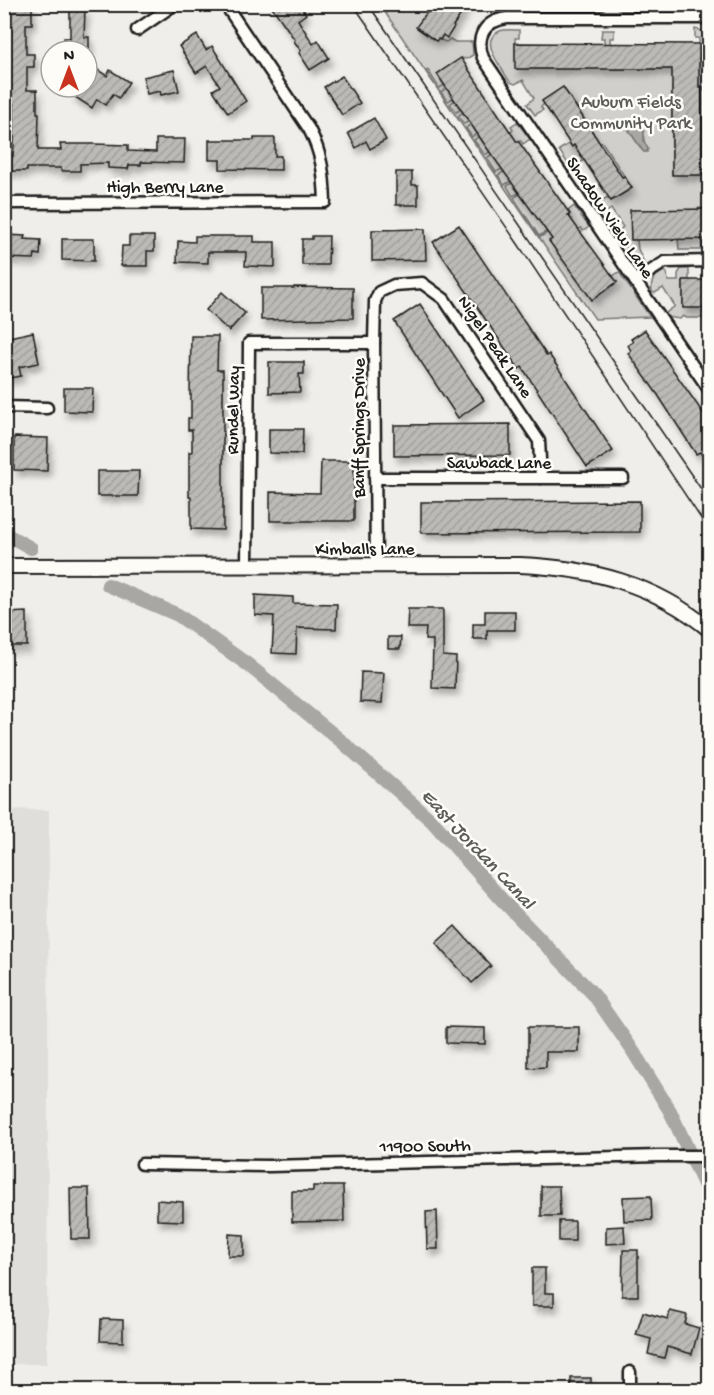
<svg xmlns="http://www.w3.org/2000/svg" width="714" height="1395" font-family="'Gochi Hand',sans-serif">
  <style>
    .built { fill: #e0deda }
    .green { fill: #d0cfcc; stroke: #767674; stroke-width: 1.5 }
    .garden { fill: url(#garden-furrows); stroke: #767674; stroke-width: 1.5 }
    .water { fill: #a8a7a3; stroke: #706f6d; stroke-width: 1.5 }
    .lines { fill: none; stroke-linecap: round; stroke-linejoin: round }
    .canal { stroke: #a8a7a3; stroke-width: 14 }
    .building { fill: url(#building-hatch); stroke: #1c1c1c; stroke-width: 1.5; filter: url(#shadow) }
    .minor-casing { stroke: #1c1c1c; stroke-width: 15 }
    .tertiary-casing { stroke: #1c1c1c; stroke-width: 18 }
    .minor { stroke: #fdfcf7; stroke-width: 10 }
    .tertiary { stroke: #fdfcf7; stroke-width: 14 }
    .tram { stroke: #1c1c1c; stroke-width: 1.5 }
    .labels { text-anchor: middle; stroke-width: 5; stroke-linejoin: round; paint-order: stroke }
    .park-label { font-size: 18px; fill: #5b5b5a; stroke: #fdfcf7 }
    .street-label { font-size: 18px; fill: #1c1c1c; stroke: #fdfcf7 }
    .water-label { font-size: 20px; font-style: italic; fill: #5b5b59; stroke: #fdfcf7 }
  </style>
  <defs>
    <pattern id="garden-furrows" width="10" height="10" patternUnits="userSpaceOnUse" patternTransform="scale(1.5)"><rect width="10" height="10" fill="#d0cfcc"/><path d="M-1 1l2-2M0 10L10 0M9 11l2-2" fill="none" stroke="#b2b1af"/></pattern>
    <pattern id="building-hatch" width="6" height="6" patternUnits="userSpaceOnUse" patternTransform="scale(1.5)"><rect width="6" height="6" fill="#bbbab6"/><path d="M-1 1l2-2M0 6l6-6M5 7l2-2" fill="none" stroke="#a09f9c"/></pattern>
    <filter id="shadow"><feDropShadow dx="3.5" dy="6" stdDeviation="3" flood-color="#0004"/></filter>
  </defs>
  <rect width="100%" height="100%" fill="#f0eeea"/>
  <filter id="ink" filterUnits="userSpaceOnUse"><feTurbulence type="fractalNoise" baseFrequency=".0167" numOctaves="2"/><feDisplacementMap in="SourceGraphic" scale="12" xChannelSelector="R" yChannelSelector="G"/><feConvolveMatrix kernelMatrix="1 2 1 2 8 2 1 2 1" color-interpolation-filters="sRGB"/></filter>
  <g filter="url(#ink)">
    <polygon class="built" points="5,809 49,810 47,1364 5,1364"/>
    <g class="green">
      <polygon points="380,5 433,5 417,28 436,41 438,39 446,42 450,39 455,42 470,42 472,41 473,55 466,59 461,58 437,74 487,148 513,130 511,126 517,122 530,139 523,144 520,140 495,157 546,230 570,214 568,211 574,206 589,227 583,231 581,228 578,229 592,300 617,282 613,276 619,272 650,317 595,319"/>
      <polygon points="488,5 520,5 519,11 496,12"/>
      <polygon points="573,5 604,5 604,11 574,12"/>
      <polygon points="685,5 708,5 707,11 685,11"/>
      <path d="M 695,29 C 702,30 706,32 710,38 L 709,91 L 704,91 L 704,87 L 672,87 L 672,174 L 702,175 L 704,173 L 704,169 L 709,169 L 709,208 L 699,208 L 700,239 L 702,240 L 702,250 L 679,250 L 678,239 L 631,211 L 631,239 L 637,240 L 638,249 L 644,263 L 636,261 L 618,237 L 616,232 L 623,227 L 611,209 L 602,215 L 595,204 L 608,197 L 611,201 L 632,188 L 602,142 L 581,155 L 584,160 L 580,163 L 580,165 L 572,170 L 559,150 L 570,143 L 572,146 L 593,132 L 563,87 L 542,101 L 544,104 L 541,107 L 543,110 L 535,115 L 527,104 L 534,98 L 523,80 L 515,84 L 510,82 C 504,70 476,40 500,31 C 505,29 513,30 519,30 L 519,38 L 515,38 L 516,69 L 604,68 L 604,38 L 601,38 L 602,30 L 614,30 L 614,38 L 610,38 L 611,69 L 699,69 L 699,38 L 695,38 Z"/>
      <path d="M 681,269 L 689,269 L 689,280 L 683,280 L 683,307 L 709,308 L 709,318 L 687,318 L 683,316 L 680,319 L 667,317 L 666,315 L 667,312 L 675,306 L 663,288 L 655,293 L 652,292 C 650,281 654,276 664,271 L 667,273 L 668,281 L 678,281 L 678,274 Z"/>
    </g>
    <polygon class="garden" points="428,70 439,88 445,85 447,88 441,92 448,101 453,98 455,100 450,104 456,112 461,109 463,112 458,116 464,124 469,121 471,124 466,128 472,137 477,133 479,136 474,140 485,155 498,146 500,149 487,158 496,172 502,169 504,172 498,175 504,185 511,181 512,183 507,186 513,196 519,193 520,194 514,198 539,236 554,227 555,228 539,238 439,91 426,71"/>
    <polygon class="water" points="628,122 634,123 642,127 644,132 644,141 648,149 647,152 644,152 642,150 628,129 626,125"/>
    <g class="lines">
      <g class="canal">
        <polyline points="4,533 31,548"/>
        <polyline points="108,585 178,615 247,664 340,740 432,821 503,901 594,995 631,1048 670,1111 710,1197"/>
      </g>
    </g>
    <g class="building">
      <polygon points="9,4 32,4 32,24 26,24 26,54 34,54 34,67 27,67 27,90 37,90 37,113 39,113 38,150 61,150 60,144 93,144 128,145 128,151 156,152 156,139 185,139 184,163 141,162 141,165 129,165 128,169 108,168 108,163 80,164 80,171 61,171 61,168 27,168 27,171 8,171 8,156 13,156 14,145 14,105 7,105 7,54 10,54"/>
      <polygon points="270,4 299,4 306,14 298,20 313,44 318,40 329,58 310,70 299,53 301,51 294,41 295,40"/>
      <polygon points="433,4 468,4 453,26 454,27 447,38 443,35 440,40 438,39 436,41 416,27"/>
      <polygon points="70,9 85,10 84,37 89,37 89,51 64,51 64,38 70,38"/>
      <polygon points="197,35 206,50 212,46 246,101 228,113 213,90 220,86 207,66 196,73 179,46"/>
      <polygon points="515,43 699,44 699,87 702,87 702,175 672,175 672,69 515,69"/>
      <polygon points="461,58 517,142 518,141 521,145 570,214 568,215 617,282 592,300 549,241 552,239 487,148 437,74"/>
      <polygon points="87,63 107,76 110,70 129,82 119,98 113,94 106,105 97,99 92,108 72,95 77,87 87,87"/>
      <polygon points="174,70 179,91 161,95 160,91 147,94 143,77"/>
      <polygon points="342,76 360,103 342,115 324,87"/>
      <polygon points="563,87 622,177 624,176 632,188 611,201 574,145 572,147 542,101"/>
      <polygon points="374,118 386,140 370,149 366,141 356,148 348,133"/>
      <polygon points="254,138 275,138 275,156 281,156 281,170 220,169 220,160 209,160 209,140 254,140"/>
      <polygon points="396,172 412,172 412,185 418,185 418,205 396,205"/>
      <polygon points="710,209 710,239 631,240 630,210"/>
      <polygon points="459,225 547,356 549,354 613,451 587,467 522,367 519,369 433,242"/>
      <polygon points="425,229 426,260 372,261 372,230"/>
      <polygon points="7,235 25,236 24,239 41,240 40,255 35,254 34,259 6,258"/>
      <polygon points="129,236 154,236 154,251 147,251 147,266 121,266 122,246 129,246"/>
      <polygon points="195,236 254,236 254,242 275,242 275,267 245,266 246,252 208,252 208,263 177,262 178,241 195,242"/>
      <polygon points="312,236 329,236 328,265 302,265 302,239 312,239"/>
      <polygon points="62,239 94,239 94,261 62,260"/>
      <rect x="683" y="280" width="27" height="28"/>
      <polygon points="294,287 353,288 353,318 261,320 261,288 294,288"/>
      <polygon points="222,292 245,313 229,331 206,310"/>
      <polygon points="420,304 484,400 458,418 394,321"/>
      <polygon points="645,330 710,423 710,467 700,452 696,454 658,395 628,353 631,351 628,345 633,342 631,339"/>
      <polygon points="33,332 39,363 19,367 21,376 4,379 4,338"/>
      <polygon points="191,336 218,336 217,370 223,370 223,530 191,529 191,497 189,497 189,452 192,452 192,430 188,430 188,418 191,418 191,395 190,395"/>
      <polygon points="269,362 304,362 304,374 299,374 300,392 269,393"/>
      <polygon points="64,388 93,388 92,412 64,411"/>
      <polygon points="510,424 510,455 394,456 394,425"/>
      <polygon points="269,429 303,429 302,454 269,453"/>
      <polygon points="14,437 48,438 47,471 14,470"/>
      <polygon points="321,461 354,461 354,521 270,521 270,492 320,493"/>
      <polygon points="97,471 139,471 138,496 97,496"/>
      <polygon points="640,501 640,532 421,533 421,502"/>
      <polygon points="255,595 293,597 293,603 337,604 336,629 297,628 296,654 272,653 274,616 255,615"/>
      <polygon points="408,609 443,609 443,656 456,657 455,689 432,688 433,640 425,640 426,628 407,628"/>
      <polygon points="485,611 515,611 515,630 487,630 487,639 473,639 473,624 485,624"/>
      <polygon points="27,612 27,646 4,646 4,613"/>
      <polygon points="388,637 401,637 400,649 388,649"/>
      <polygon points="361,672 384,673 382,703 360,702"/>
      <polygon points="455,926 491,966 472,983 436,943"/>
      <polygon points="446,1027 485,1028 485,1044 446,1043"/>
      <polygon points="528,1027 579,1027 579,1052 546,1052 546,1067 528,1068"/>
      <polygon points="313,1186 343,1186 344,1221 292,1222 292,1191 313,1191"/>
      <polygon points="541,1186 559,1186 560,1216 541,1216"/>
      <polygon points="70,1188 89,1188 90,1239 71,1239"/>
      <polygon points="651,1196 652,1220 624,1221 623,1197"/>
      <polygon points="157,1200 183,1202 183,1221 157,1220"/>
      <polygon points="437,1211 438,1249 427,1249 426,1212"/>
      <rect x="559" y="1221" width="16" height="20"/>
      <polygon points="624,1226 625,1243 606,1244 606,1227"/>
      <polygon points="229,1234 244,1235 244,1256 228,1256"/>
      <polygon points="623,1250 638,1250 638,1296 622,1296"/>
      <polygon points="532,1268 545,1268 545,1293 554,1293 554,1306 532,1306"/>
      <polygon points="670,1311 687,1315 685,1324 699,1328 692,1354 667,1347 664,1358 648,1354 651,1339 636,1335 643,1312 668,1319"/>
      <polygon points="101,1319 123,1320 123,1342 100,1341"/>
      <rect x="571" y="1378" width="20" height="12"/>
    </g>
    <g class="lines">
      <g class="minor-casing">
        <g id="minor">
          <path d="M 710,18 L 507,18 C 485,21 475,36 483,58 L 710,391"/>
          <polyline points="137,30 175,4"/>
          <path d="M 4,203 L 325,202 C 324,174 322,154 309,129 L 225,4"/>
          <polyline points="635,281 665,262 710,261"/>
          <polyline points="4,407 47,408"/>
          <polyline points="375,478 623,478"/>
          <polyline points="247,566 249,343 374,343"/>
          <polyline points="376,566 374,343 375,301 379,292 394,285 422,283 444,299 539,441 541,478"/>
          <polyline points="142,1164 269,1166 659,1156 710,1156"/>
          <polyline points="630,1372 630,1390"/>
        </g>
      </g>
      <g class="tertiary-casing">
        <path id="tertiary" d="M 4,566 L 520,565 C 590,568 654,583 710,630"/>
      </g>
      <use href="#minor" class="minor"/>
      <use href="#tertiary" class="tertiary"/>
      <g class="tram">
        <polyline points="353,4 518,244 710,532"/>
        <polyline points="368,4 710,502"/>
      </g>
    </g>
  </g>
  <g class="labels">
    <g class="park-label">
      <text x="631" y="107">Auburn Fields<tspan x="631" dy="21">Community Park</tspan></text>
    </g>
    <g class="street-label">
      <text x="165" y="192">High Berry Lane</text>
      <text transform="translate(611 217) rotate(56)" y="6">Shadow View Lane</text>
      <text transform="translate(496 346) rotate(56)" y="6">Nigel Peak Lane</text>
      <text transform="translate(232 410) rotate(-89)" y="6">Rundel Way</text>
      <text transform="translate(358 428) rotate(-90)" y="6">Banff Springs Drive</text>
      <text x="499" y="468">Sawback Lane</text>
      <text x="365" y="554">Kimballs Lane</text>
      <text transform="translate(425 1145) rotate(-1)" y="6">11900 South</text>
    </g>
    <g class="water-label">
      <text transform="translate(479 848) rotate(47)" y="7">East Jordan Canal</text>
    </g>
  </g>
  <rect width="714" height="1395" fill="none" stroke="#fdfcf7" stroke-width="24"/>
  <rect x="12" y="12" width="690" height="1371" fill="none" stroke="#1c1c1c" stroke-width="2" filter="url(#ink)"/>
  <g transform="translate(69 69)"><circle r="28" fill="#fdfcf7" stroke="#a3a29f" stroke-width="1.5"/>
  <path d="M0-4.5L10 22L0 15L-10 22Z" fill="#c8321e"/>
  <text y="-9" font-size="16" font-weight="bold" text-anchor="middle" fill="#1c1c1c">N</text>
  </g>
</svg>
